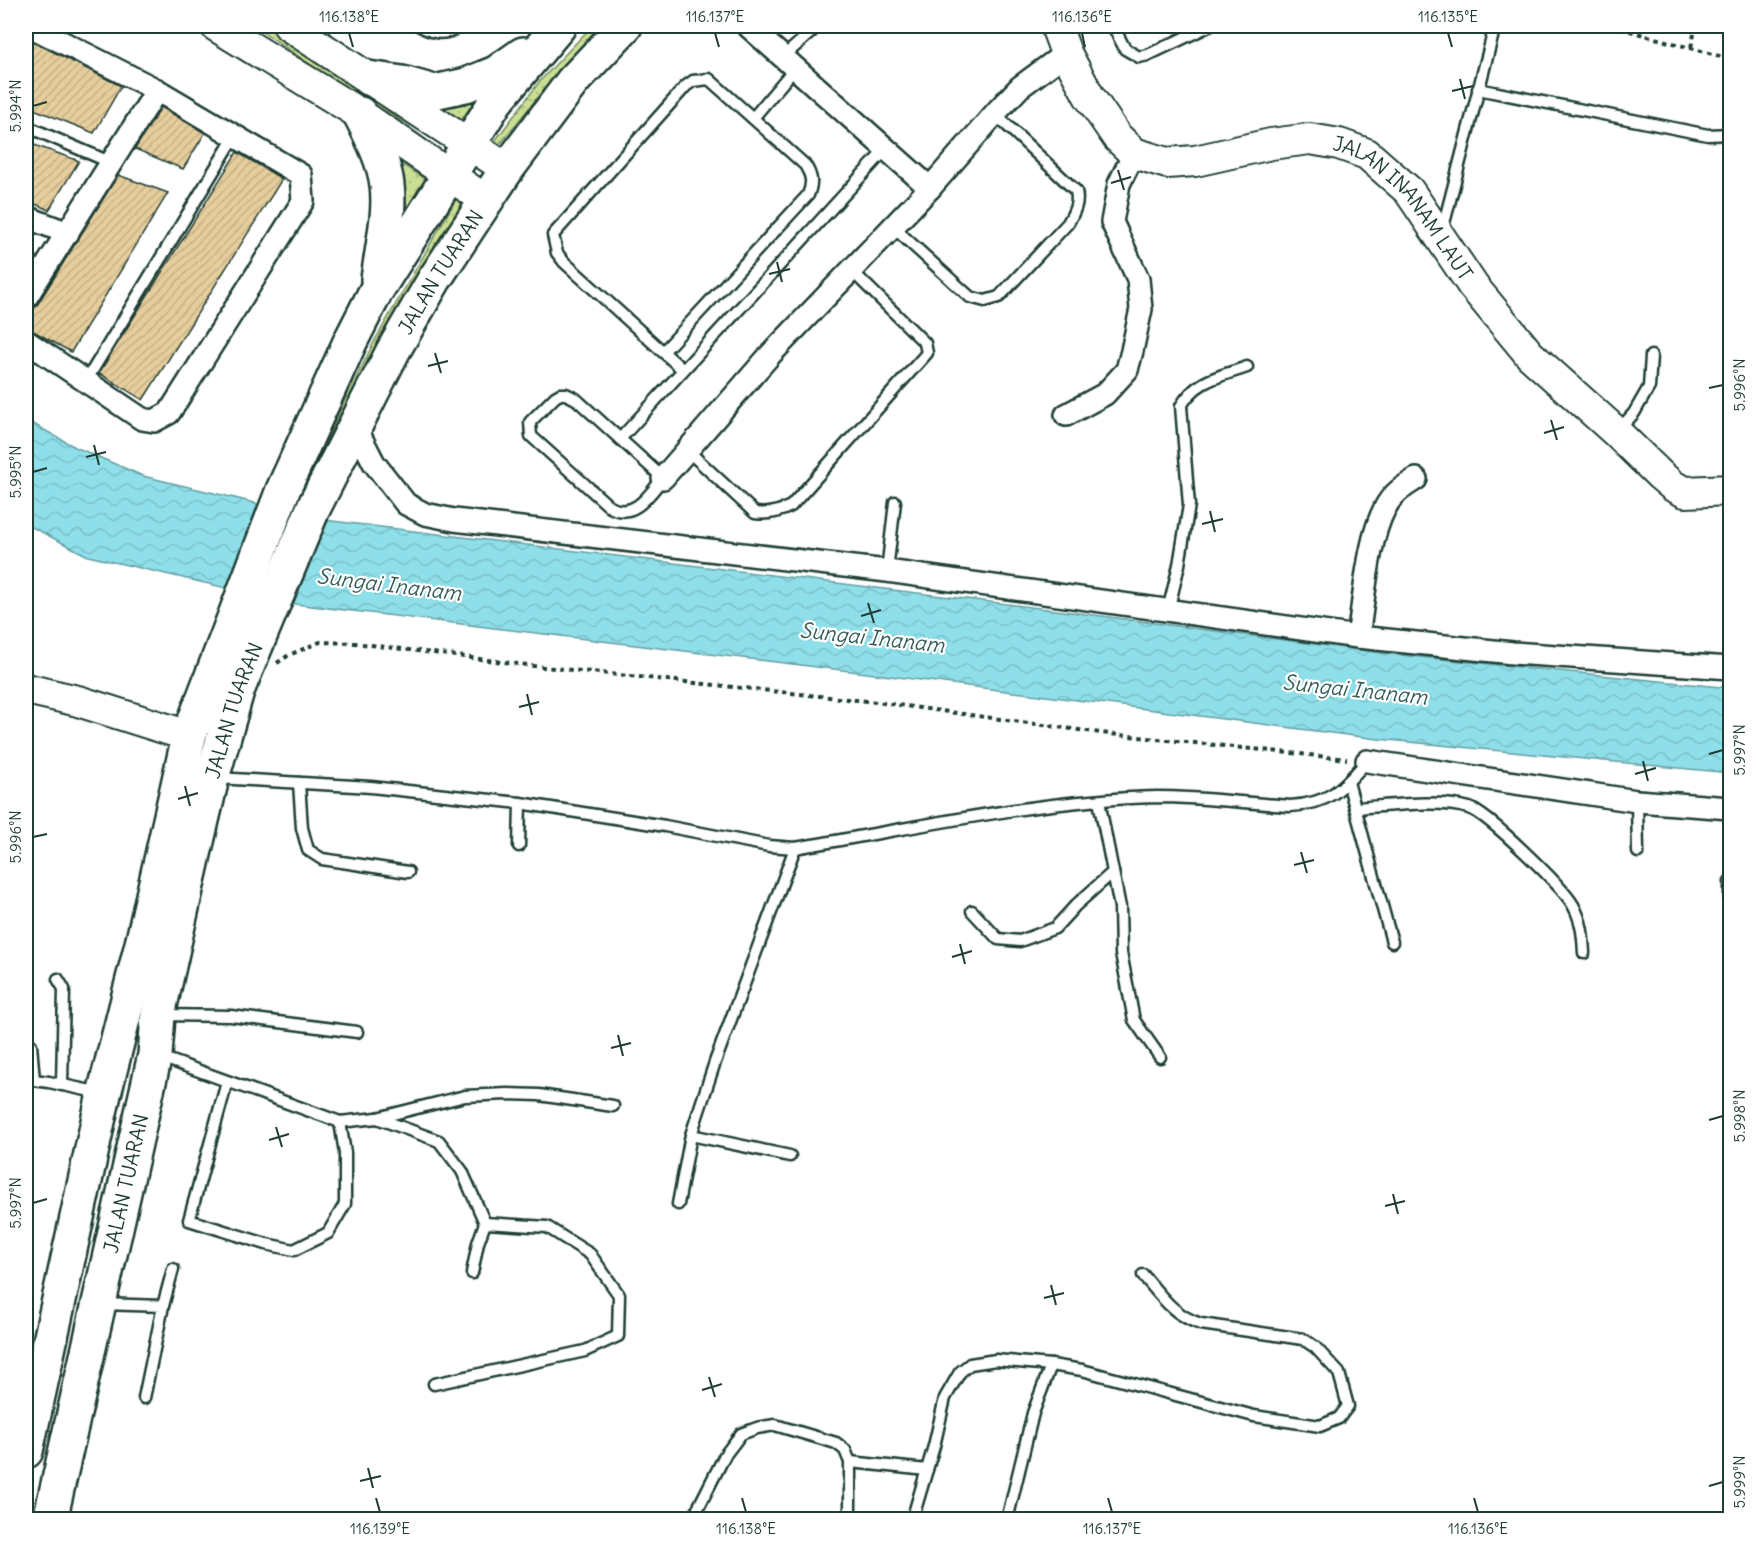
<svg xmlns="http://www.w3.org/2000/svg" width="1756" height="1545" font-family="Delius,sans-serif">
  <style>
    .grass { fill: url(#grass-dots); stroke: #758e64; stroke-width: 1.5 }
    .water { fill: url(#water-waves); stroke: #629ea1; stroke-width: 1.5 }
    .building { fill: url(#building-hatch); stroke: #1f3d34; stroke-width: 1.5 }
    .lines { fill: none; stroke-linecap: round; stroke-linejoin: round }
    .lane-casing { stroke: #1f3d34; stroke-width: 15 }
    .street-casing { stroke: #1f3d34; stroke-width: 26 }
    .secondary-casing { stroke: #1f3d34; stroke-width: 34 }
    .primary-casing { stroke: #1f3d34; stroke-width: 38 }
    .path { stroke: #1f3d34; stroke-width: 4; stroke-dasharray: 4.5 4.5; stroke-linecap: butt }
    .lane { stroke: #fff; stroke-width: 10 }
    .street { stroke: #fff; stroke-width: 21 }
    .secondary { stroke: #fff; stroke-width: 30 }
    .primary { stroke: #fff; stroke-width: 33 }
    .ticks { fill: none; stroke: #1f3d34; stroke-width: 2 }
    .labels { text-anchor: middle; stroke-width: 4.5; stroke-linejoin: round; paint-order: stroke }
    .street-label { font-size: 20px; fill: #1f3d34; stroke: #fff }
    .water-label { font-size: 21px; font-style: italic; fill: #355d58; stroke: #fff }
    .neatline { fill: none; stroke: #1f3d34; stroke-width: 2 }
    .ticks-label { font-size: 15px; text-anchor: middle; fill: #1f3d34 }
  </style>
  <defs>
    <pattern id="grass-dots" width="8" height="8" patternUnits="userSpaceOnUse" patternTransform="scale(1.5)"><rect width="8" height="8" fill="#cbdf94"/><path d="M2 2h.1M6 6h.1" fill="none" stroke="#aec080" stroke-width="1.8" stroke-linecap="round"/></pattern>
    <pattern id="water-waves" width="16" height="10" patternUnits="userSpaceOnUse" patternTransform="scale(1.5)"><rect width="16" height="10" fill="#8fdfea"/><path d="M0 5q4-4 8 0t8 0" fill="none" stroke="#7bc0c9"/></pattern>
    <pattern id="building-hatch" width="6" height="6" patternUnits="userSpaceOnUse" patternTransform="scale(1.5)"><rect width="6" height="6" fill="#e6cd9c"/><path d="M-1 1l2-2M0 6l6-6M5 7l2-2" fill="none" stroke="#c5b187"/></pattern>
  </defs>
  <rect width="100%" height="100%" fill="#fff"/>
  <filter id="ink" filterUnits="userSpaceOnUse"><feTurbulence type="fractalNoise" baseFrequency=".0167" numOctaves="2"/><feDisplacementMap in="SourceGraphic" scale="12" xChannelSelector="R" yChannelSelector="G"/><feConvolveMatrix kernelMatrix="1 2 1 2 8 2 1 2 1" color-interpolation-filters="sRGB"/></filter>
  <g filter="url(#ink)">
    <g class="grass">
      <polygon points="255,26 277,26 434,146 433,150"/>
      <polygon points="592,26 602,26 546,87 500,144 495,141 540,81"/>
      <polygon points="479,95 461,120 435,105"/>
      <polygon points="398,162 427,180 407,209 404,178"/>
      <polygon points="458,196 462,198 461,215 304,490 343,404 375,340"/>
    </g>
    <polygon class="water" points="26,420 75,447 143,476 243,500 308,518 1071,612 1390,654 1730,688 1730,773 1378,739 875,674 295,604 88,556 26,524"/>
    <g class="building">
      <polygon points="26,38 121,86 94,133 26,106"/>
      <polygon points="161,107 205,133 183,169 135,149"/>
      <polygon points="26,142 79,161 49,210 26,200"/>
      <polygon points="237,152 282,179 143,400 99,373"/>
      <polygon points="118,175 168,193 71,352 26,327 26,319 37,305"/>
    </g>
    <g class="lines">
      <g class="lane-casing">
        <g id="lane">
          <path d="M 420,26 C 434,34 446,36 460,26"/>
          <polyline points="1113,26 1125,49 1139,57 1148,55 1209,26"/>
          <polyline points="783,57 818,26"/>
          <polyline points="1478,89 1708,135 1730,134"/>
          <polyline points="753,118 795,68"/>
          <polyline points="26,126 112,163"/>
          <path d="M 893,227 L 970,297 L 985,301 L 999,297 L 1068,223 C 1074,212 1079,204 1076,191 L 995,114"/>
          <polyline points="1442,231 1495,26"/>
          <path d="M 663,352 L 808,195 C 813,183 812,176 805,165 L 709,79 L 693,81 L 686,86 L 553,235 L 557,253 L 564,262 L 683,370"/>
          <polyline points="86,381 235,136"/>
          <path d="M 560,394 L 566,394 L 576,399 L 663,478 C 649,495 634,520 610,507 L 531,436 L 530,422 L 555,397 Z"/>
          <polyline points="1617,432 1634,413 1649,387 1651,356"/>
          <polyline points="620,439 886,149"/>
          <path d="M 687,450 L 755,513 C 768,515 779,512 791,506 L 927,353 L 925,343 L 851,270"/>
          <polyline points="887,571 895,502"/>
          <path d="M 1168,611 L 1179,565 L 1189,505 L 1181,406 C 1197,379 1219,377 1247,367"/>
          <path d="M 217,778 L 371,787 L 520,803 L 665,826 L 769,846 L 795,848 C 915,828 1035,800 1157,797 C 1200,797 1246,803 1290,806 C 1329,804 1342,789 1367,761"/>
          <polyline points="1348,782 1392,942"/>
          <polyline points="299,783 302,828 308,850 322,859 408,872"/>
          <polyline points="1637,801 1638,852"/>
          <path d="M 1356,808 C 1389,806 1438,799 1469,808 C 1488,814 1562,886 1573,905 C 1582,921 1583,935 1584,953"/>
          <polyline points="519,846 520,803"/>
          <polyline points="1113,872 1120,907 1121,953 1134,1020 1160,1057"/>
          <polyline points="1730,881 1730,922"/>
          <polyline points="972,911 998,939 1020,941 1055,928 1076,905 1113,872 1099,801"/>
          <polyline points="58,979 64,989 62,1085"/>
          <polyline points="161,1015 231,1016 357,1032"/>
          <polyline points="26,1042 31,1045 34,1080"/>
          <polyline points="158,1056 340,1122 377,1118 465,1096 507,1094 539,1095 613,1106"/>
          <polyline points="26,1079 49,1082 100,1093"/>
          <polyline points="227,1082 189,1220 266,1244 294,1250 328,1233 345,1204 345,1153 340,1122"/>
          <polyline points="377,1118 439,1141 462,1171 485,1223 547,1227 590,1254 619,1295 618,1336 585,1351 434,1384"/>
          <polyline points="691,1135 790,1156"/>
          <polyline points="678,1204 691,1135 715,1062 795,848"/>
          <polyline points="472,1273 478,1243 485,1223"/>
          <polyline points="101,1304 163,1306 144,1398"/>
          <polyline points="163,1306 173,1269"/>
          <polyline points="850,1462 927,1470"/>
          <polyline points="692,1520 725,1455 741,1434 757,1428 775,1425 836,1443 845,1450 850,1462 850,1520"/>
          <polyline points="912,1520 934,1446 945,1398 960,1372 970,1364 996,1360 1051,1365"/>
          <path d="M 1007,1520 L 1033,1413 L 1051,1365 L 1082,1370 L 1254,1416 L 1320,1426 L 1339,1418 L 1348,1406 L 1339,1373 L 1315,1347 L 1303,1339 L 1201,1324 C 1174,1316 1161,1296 1143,1275"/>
        </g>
      </g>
      <g class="street-casing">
        <g id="street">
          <polyline points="748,26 930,188"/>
          <polyline points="26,217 68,233"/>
          <polyline points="26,298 157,90"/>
          <polyline points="26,341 142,419 154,421 169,413 303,201 301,175 157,90 30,26"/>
          <polyline points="1066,415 1105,394 1127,370 1132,351 1141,309 1138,279 1112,222 1119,184 1134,153"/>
          <polyline points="355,426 374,463 406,504 425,514 454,520 887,571 1358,637 1513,653 1730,668"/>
          <polyline points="663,478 770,355 930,188 999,109 1020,87 1066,53"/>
          <path d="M 1358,637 C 1364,600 1368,539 1385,508 C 1392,494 1403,487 1416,479"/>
          <polyline points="1367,761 1637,801 1730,808"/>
        </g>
      </g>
      <g class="secondary-casing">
        <g id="secondary">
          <polyline points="216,26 360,114 487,201"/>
          <polyline points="289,26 507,169"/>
          <path id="s1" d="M 1056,26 L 1066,53 L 1089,96 L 1117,137 L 1134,153 L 1167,163 L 1195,161 L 1271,144 L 1310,139 L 1339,144 L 1367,154 L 1409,191 L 1473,286 L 1530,355 L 1616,432 L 1660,475 L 1673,486 L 1685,492 L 1730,490"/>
          <polyline points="26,689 78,701 189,736"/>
        </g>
      </g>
      <g class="primary-casing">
        <g id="primary">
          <polyline points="368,78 402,83 434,92 466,85 496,73 523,54"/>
          <path d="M 360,114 C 369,132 379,150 384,170 C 394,204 382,245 378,280"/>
          <polyline points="26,1451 104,1094 143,940 189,736 283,490 350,342 376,291 496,101 559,26"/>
          <path id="s2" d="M 50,1520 L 155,1055 L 158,1015 L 194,854 L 212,778 L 237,691 L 313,509 L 393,351 L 434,280 L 507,169 L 573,81 L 625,26"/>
        </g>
      </g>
      <g class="path">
        <polyline points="1612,26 1730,59"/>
        <polyline points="1691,47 1696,26"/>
        <polyline points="277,663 289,655 320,642 355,643 534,666 876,702 1101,733 1347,759"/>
      </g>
      <use href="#lane" class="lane"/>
      <use href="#street" class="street"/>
      <use href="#secondary" class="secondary"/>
      <use href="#primary" class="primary"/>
    </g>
  </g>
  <path class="ticks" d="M 349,33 L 353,47M 715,33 L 719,47M 1082,33 L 1085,47M 1448,33 L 1452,47M 1460,79 L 1465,99M 1452,91 L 1473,86M 33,106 L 47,102M 1118,170 L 1124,190M 1111,183 L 1131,177M 777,262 L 782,282M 769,274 L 790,269M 435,353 L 441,373M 428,366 L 448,361M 1709,388 L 1723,385M 1551,420 L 1557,440M 1544,433 L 1564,427M 94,445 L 99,465M 86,457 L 106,452M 33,472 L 47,468M 1210,511 L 1215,532M 1202,524 L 1223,519M 868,603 L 874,623M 861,616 L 881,610M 527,694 L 532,715M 519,707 L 539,702M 1709,754 L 1723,750M 1643,761 L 1648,781M 1635,774 L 1656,768M 185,786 L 190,806M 178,799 L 198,793M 33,837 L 47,834M 1301,852 L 1307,873M 1294,865 L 1314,860M 960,944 L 965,964M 952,957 L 972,951M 618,1035 L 623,1056M 611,1048 L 631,1043M 1709,1120 L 1723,1116M 276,1127 L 282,1147M 269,1140 L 289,1134M 1393,1194 L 1398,1214M 33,1203 L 47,1199M 1385,1206 L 1405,1201M 1051,1285 L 1056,1305M 1044,1298 L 1064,1293M 709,1377 L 715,1397M 702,1390 L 722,1384M 368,1468 L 373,1488M 360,1481 L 381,1476M 1709,1486 L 1723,1482M 376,1498 L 380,1512M 742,1498 L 746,1512M 1108,1498 L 1112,1512M 1474,1498 L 1478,1512"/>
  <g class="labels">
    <g class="street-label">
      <text dy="7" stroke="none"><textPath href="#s1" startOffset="452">JALAN INANAM LAUT</textPath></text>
      <text dy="7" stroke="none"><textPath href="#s2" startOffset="1317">JALAN TUARAN</textPath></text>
      <text dy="7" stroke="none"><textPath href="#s2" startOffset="831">JALAN TUARAN</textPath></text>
      <text dy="7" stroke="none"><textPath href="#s2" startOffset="345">JALAN TUARAN</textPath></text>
    </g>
    <g class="water-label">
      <text transform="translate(389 585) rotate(7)" y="7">Sungai Inanam</text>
      <text transform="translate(872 638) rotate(6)" y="7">Sungai Inanam</text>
      <text transform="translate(1355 690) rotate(6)" y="7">Sungai Inanam</text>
    </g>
  </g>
  <rect width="1756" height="1545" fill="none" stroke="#fff" stroke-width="66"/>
  <rect x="33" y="33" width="1690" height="1479" class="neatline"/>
  <g class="ticks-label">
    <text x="349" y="22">116.138°E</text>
    <text x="715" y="22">116.137°E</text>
    <text x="1082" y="22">116.136°E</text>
    <text x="1448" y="22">116.135°E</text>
    <text transform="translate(16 106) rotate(-90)" y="5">5.994°N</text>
    <text transform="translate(1740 385) rotate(-90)" y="5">5.996°N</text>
    <text transform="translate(16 472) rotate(-90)" y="5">5.995°N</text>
    <text transform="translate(1740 750) rotate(-90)" y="5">5.997°N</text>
    <text transform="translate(16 837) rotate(-90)" y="5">5.996°N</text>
    <text transform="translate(1740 1116) rotate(-90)" y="5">5.998°N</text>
    <text transform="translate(16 1203) rotate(-90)" y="5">5.997°N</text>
    <text transform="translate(1740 1482) rotate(-90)" y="5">5.999°N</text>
    <text x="380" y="1534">116.139°E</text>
    <text x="746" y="1534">116.138°E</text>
    <text x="1112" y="1534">116.137°E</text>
    <text x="1478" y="1534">116.136°E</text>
  </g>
</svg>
